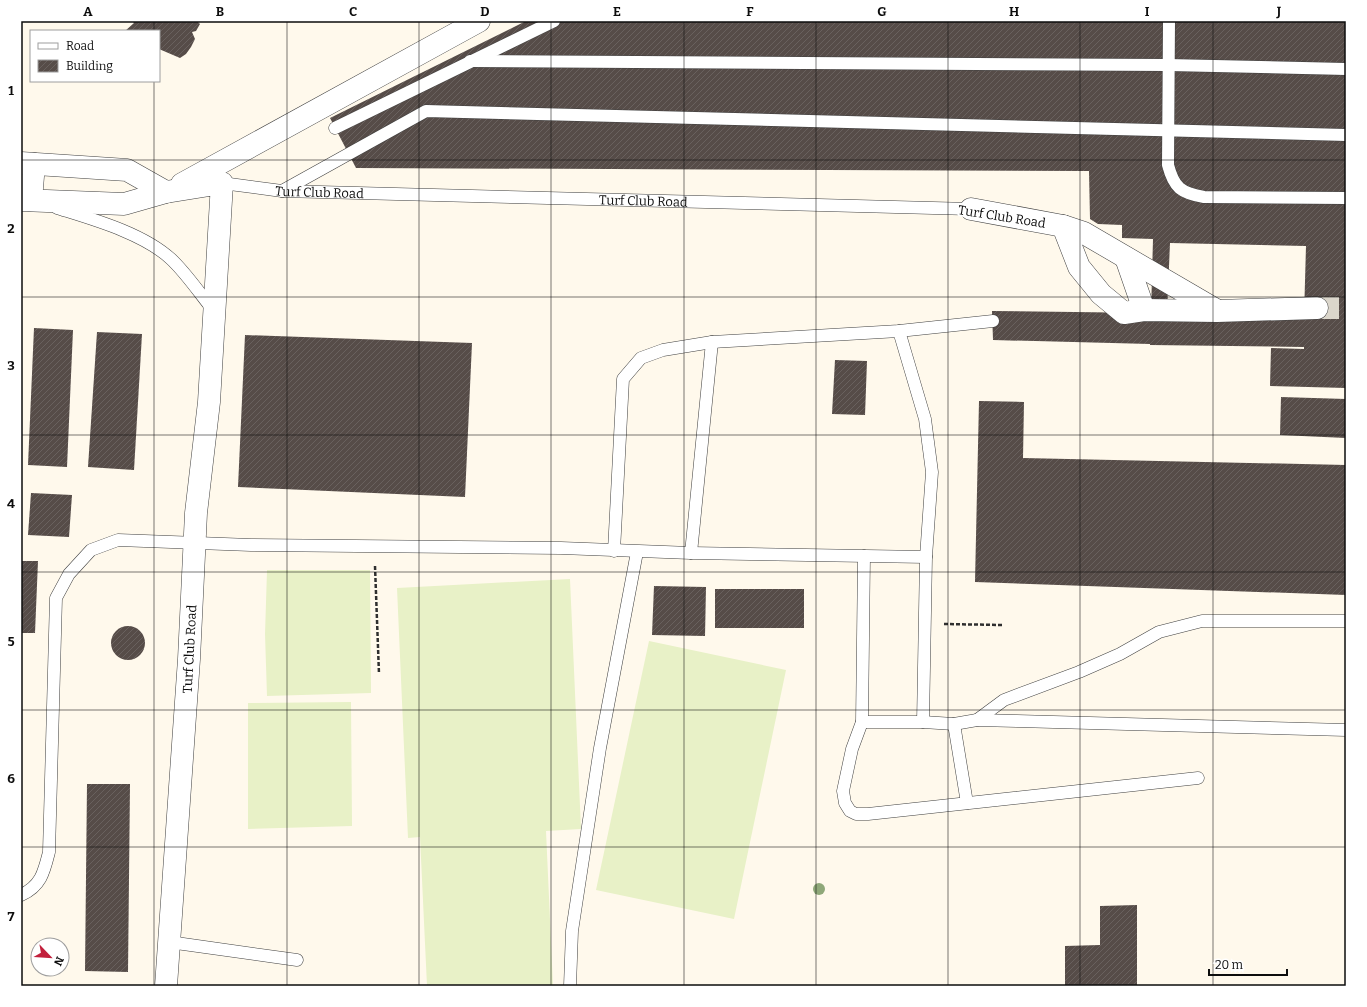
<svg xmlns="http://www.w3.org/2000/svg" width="1367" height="1007" font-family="Bitter,serif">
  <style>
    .pitch { fill: #e8f1c7 }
    .building { fill: url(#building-hatch); fill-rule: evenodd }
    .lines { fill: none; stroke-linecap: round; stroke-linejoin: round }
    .minor-tunnel { stroke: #dbd6cb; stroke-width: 22; stroke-dasharray: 22 11; stroke-linecap: butt }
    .service-casing { stroke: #404040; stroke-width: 13 }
    .minor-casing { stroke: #404040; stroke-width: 23 }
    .path { stroke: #2f2f2f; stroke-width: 2.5; stroke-dasharray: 4 2; stroke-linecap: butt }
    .service { stroke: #fff; stroke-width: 12 }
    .minor { stroke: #fff; stroke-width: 22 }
    .tree { fill: #8fa879 }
    .grid { fill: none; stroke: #0d0d0d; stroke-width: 1; stroke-opacity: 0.55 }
    .labels { text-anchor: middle; stroke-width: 4; stroke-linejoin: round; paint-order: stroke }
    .street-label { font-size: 13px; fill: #0d0d0d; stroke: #fff }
    .neatline { fill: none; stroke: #0d0d0d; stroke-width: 1.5 }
    .grid-label { font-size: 13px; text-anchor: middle; font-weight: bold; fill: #0d0d0d }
  </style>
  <defs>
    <pattern id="building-hatch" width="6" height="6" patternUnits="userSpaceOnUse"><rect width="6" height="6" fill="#564c48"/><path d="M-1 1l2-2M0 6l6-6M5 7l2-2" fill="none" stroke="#69615e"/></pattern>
  </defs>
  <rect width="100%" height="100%" fill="#fff9ec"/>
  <g class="pitch">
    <polygon points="267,570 370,570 371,693 267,696 265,634"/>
    <polygon points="570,579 581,829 546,831 553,986 427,986 420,837 408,838 397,588"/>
    <polygon points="649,641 786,670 734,919 596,890"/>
    <polygon points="351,702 352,826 248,829 248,703"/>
  </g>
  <g class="building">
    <polygon points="132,21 197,21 200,24 196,31 192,32 195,39 191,47 186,54 180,58 159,49 159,31 125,31 134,23"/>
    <path d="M 526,21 L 1346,21 L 1346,388 L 1270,386 L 1271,348 L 1304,349 L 1304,347 L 1150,345 L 1150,344 L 993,340 L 992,311 L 1151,313 L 1153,239 L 1122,238 L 1122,225 L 1098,224 L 1090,219 L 1089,171 L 356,168 L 330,118 ZM 1170,243 L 1306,246 L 1304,317 L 1167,314 Z"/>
    <polygon points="34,328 73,330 67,467 28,465"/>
    <polygon points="97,332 142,334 134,470 88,467"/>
    <polygon points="245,335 472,343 465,497 238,487"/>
    <polygon points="835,360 867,361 865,415 832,414"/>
    <polygon points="1281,397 1346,399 1346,438 1280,435"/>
    <polygon points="979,401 1024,402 1023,458 1346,465 1346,595 975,582"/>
    <polygon points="31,493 72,495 69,537 28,535"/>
    <polygon points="21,561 38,561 35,633 21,633"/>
    <polygon points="654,586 706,587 705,636 652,635"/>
    <rect x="715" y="589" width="89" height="39"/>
    <circle cx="128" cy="643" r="17"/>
    <polygon points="87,784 130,784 128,972 85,971"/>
    <polygon points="1137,905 1137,986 1065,986 1065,946 1100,945 1100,906"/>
  </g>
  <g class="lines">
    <polyline class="minor-tunnel" points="1317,308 1346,308"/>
    <g class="service-casing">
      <g id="service">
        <path d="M 1169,21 L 1168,165 C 1174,188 1181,193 1204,197 L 1346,198"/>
        <polyline points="470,61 1168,65 1346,69"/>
        <polyline points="335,128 554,21"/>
        <path id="s1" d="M 222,183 L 282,191 L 971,209"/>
        <polyline points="282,191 426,111 1346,135"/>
        <path d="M 57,208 C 92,219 143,233 171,259 C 187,274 200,294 214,311"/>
        <polyline points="899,331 925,419 932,472 926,557 923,722"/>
        <polyline points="614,551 623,379 641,358 663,350 712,342 899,331 993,321"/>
        <polyline points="691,553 712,342"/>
        <polyline points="864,556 862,722 852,749 843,791 845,803 850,811 856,814 868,814 1198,778"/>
        <polyline points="977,720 1004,700 1079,672 1120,654 1159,632 1202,621 1346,621"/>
        <polyline points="862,722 923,722 954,724 977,720 1017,721 1346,730"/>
        <polyline points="954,724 967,803"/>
        <path d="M 21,895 C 41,886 44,872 49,852 L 56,598 L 69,574 L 91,550 L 118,540 L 251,545 L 561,548 L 691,553 L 926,557"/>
        <polyline points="169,942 297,960"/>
        <polyline points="570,986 572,931 600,748 637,552"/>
      </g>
    </g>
    <g class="minor-casing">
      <g id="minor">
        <polyline points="21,163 127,170 166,192"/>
        <polyline points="182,184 479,21"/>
        <polyline points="21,200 124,204 166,192 222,183 209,402 196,513 189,659 166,986"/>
        <polyline points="31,200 34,164"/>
        <polyline points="971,209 1063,226 1084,233 1216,310"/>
        <polyline points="1063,226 1079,267 1101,294 1124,313 1144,310 1217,311 1317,308"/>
        <polyline points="1126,258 1144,310"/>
      </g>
    </g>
    <g class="path">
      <polyline points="375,566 379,674"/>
      <polyline points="944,624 1002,625"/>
    </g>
    <use href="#service" class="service"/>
    <use href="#minor" class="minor"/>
  </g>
  <circle class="tree" cx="819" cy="889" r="6"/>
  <path class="grid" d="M 154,21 L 154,31M 287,21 L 287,986M 419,21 L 419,986M 551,21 L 551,986M 684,21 L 684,986M 816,21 L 816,986M 948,21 L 948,986M 1080,21 L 1080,986M 1213,21 L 1213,986M 154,81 L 154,986M 21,160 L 1346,160M 21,297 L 1346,297M 21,435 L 1346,435M 21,572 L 1346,572M 21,710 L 1346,710M 21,847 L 1346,847"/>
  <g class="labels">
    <g class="street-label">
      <text dy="5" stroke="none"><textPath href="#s1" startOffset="98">Turf Club Road</textPath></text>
      <text dy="5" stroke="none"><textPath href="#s1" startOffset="422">Turf Club Road</textPath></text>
      <text transform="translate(1002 216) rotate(9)" y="5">Turf Club Road</text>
      <text transform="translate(189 649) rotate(-87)" y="5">Turf Club Road</text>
    </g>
  </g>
  <rect width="1367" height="1007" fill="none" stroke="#ffffff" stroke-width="44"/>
  <rect x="30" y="30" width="130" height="52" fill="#ffffff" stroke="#9e9e9e"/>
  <rect x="38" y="43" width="20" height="6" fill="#ffffff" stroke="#9e9e9e"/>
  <text x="66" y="50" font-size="12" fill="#0d0d0d">Road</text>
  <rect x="38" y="60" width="20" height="12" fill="url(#building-hatch)" stroke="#9e9e9e"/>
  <text x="66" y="70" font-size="12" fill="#0d0d0d">Building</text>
  <g transform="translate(50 957) rotate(115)"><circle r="19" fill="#ffffff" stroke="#9e9e9e"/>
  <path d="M0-3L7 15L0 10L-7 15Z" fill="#c2203c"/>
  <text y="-6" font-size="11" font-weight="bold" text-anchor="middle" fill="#0d0d0d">N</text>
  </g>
  <path d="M1209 969v6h78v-6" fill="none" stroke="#0d0d0d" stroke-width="2"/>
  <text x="1215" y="969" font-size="12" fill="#0d0d0d" stroke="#ffffff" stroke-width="3" paint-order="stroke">20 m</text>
  <rect x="22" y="22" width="1323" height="963" class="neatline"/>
  <g class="grid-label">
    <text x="88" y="16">A</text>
    <text x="220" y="16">B</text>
    <text x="353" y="16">C</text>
    <text x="485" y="16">D</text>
    <text x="617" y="16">E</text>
    <text x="750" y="16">F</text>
    <text x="882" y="16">G</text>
    <text x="1014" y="16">H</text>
    <text x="1147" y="16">I</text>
    <text x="1279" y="16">J</text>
    <text x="11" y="95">1</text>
    <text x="11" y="233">2</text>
    <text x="11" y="370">3</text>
    <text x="11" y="508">4</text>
    <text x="11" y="646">5</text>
    <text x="11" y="783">6</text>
    <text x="11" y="921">7</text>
  </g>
</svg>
